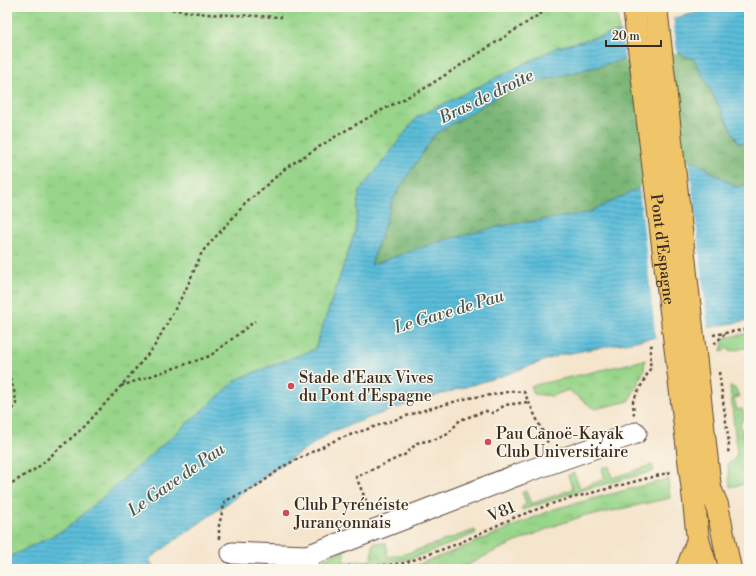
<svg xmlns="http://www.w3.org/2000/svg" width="756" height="576" font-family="'Libre Bodoni',serif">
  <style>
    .grass { fill: url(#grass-tufts); stroke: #6a8054 }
    .forest { fill: url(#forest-crowns); stroke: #5a704a }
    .water { fill: url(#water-rules); stroke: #4c747c }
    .pier { fill: #f5e5cd }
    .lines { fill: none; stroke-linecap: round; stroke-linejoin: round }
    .minor-casing { stroke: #574638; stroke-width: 23 }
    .major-casing { stroke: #574638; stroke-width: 24 }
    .path { stroke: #574638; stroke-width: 2.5; stroke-dasharray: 3 3; stroke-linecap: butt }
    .minor { stroke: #fff; stroke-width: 21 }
    .major { stroke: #f0c469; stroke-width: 22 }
    .major-bridge-casing { stroke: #574638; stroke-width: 24; stroke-linecap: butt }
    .major-bridge { stroke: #f0c469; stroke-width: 22 }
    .poi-dot { fill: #d1495b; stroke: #fbf7ec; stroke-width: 1.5 }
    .labels { text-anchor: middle; stroke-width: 3; stroke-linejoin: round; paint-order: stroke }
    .street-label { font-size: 16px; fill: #3b2a1e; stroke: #fbf7ec }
    .poi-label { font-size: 16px; fill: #3b2a1e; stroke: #fbf7ec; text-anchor: start }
    .water-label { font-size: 17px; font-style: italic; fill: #455656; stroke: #fbf7ec }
  </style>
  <defs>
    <pattern id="grass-tufts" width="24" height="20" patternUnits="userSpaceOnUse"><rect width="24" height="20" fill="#98d58a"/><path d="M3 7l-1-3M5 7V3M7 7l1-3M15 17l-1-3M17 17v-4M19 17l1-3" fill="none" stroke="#84b777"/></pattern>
    <pattern id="forest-crowns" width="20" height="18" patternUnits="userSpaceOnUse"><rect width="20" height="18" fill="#7ab676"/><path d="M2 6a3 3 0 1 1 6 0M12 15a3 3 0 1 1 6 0" fill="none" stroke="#659460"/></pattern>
    <pattern id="water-rules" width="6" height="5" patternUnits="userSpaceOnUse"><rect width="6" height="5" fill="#5cbeda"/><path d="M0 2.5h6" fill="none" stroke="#4d9bb0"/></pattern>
  </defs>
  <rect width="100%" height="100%" fill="#fbf7ec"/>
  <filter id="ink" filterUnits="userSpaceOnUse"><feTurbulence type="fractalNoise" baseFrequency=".025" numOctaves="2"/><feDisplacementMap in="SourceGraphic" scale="8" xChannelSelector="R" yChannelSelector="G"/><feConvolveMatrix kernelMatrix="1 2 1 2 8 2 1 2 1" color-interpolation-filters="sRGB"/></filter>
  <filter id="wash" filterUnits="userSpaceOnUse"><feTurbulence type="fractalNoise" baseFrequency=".012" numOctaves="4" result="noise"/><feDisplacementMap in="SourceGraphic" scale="16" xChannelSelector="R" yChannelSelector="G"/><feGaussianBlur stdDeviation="0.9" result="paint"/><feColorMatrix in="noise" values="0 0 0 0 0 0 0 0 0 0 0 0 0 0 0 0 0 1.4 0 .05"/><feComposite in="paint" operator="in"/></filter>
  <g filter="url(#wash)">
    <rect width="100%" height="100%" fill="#f5e5cd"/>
    <g class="grass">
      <polygon points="7,7 617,7 619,32 558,47 359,192 355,232 315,349 238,379 66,530 7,558"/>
      <polygon points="749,333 749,347 731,351 730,348 721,351 724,338"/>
      <polygon points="645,360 644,370 629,401 595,409 568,390 552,396 534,394 531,386"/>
      <polygon points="730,386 736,389 739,397 734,398 737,410 742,409 744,416 740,425 749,457 749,483 730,487 728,464 734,460 737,454"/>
      <polygon points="652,465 654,471 579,491 522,510 521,508 526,503 522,492 526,491 531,504 573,489 568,475 574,473 580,488 605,479 602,468 609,466 612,478"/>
      <polygon points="668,479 670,498 594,515 586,515 554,526 495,551 460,569 406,569 462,548 554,509"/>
      <polygon points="475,530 476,533 443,547 409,559 388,562 342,564 334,569 317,569 319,561 344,550 344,562 372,560 373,543 386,543 388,557 405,554"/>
    </g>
    <polygon class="forest" points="667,49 694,59 739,144 749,142 749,184 737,187 694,161 588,213 501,226 437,243 371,266 393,199 434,135 512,88"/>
    <polygon class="water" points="719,7 749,7 749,142 739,144 694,59 667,49 512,88 434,135 393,199 371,265 437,242 501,226 588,213 694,161 736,187 749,184 749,320 560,355 502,376 402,406 333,431 281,465 149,559 154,569 7,569 7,558 66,529 238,379 315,349 355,232 359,192 417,117 558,47"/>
    <g class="pier">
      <polygon points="673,16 677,54 667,51 625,62 621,29"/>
      <polygon points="689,161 708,330 656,339 639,186"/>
    </g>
  </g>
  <g filter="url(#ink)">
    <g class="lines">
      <g class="minor-casing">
        <g id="minor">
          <polyline points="232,553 307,556"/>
          <polyline points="308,569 307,556 520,474 636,433"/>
        </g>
      </g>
      <g class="major-casing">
        <g id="major">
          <polyline points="710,488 717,505 730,569"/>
          <polyline points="693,492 698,540 707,569"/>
          <polyline points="687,569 698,540"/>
        </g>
      </g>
      <g class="path">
        <polyline points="154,7 207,14 282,17"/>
        <polyline points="713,335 749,329"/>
        <polyline points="714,344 726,333"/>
        <polyline points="719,372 729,443 728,454"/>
        <polyline points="121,386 210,356 255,321"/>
        <polyline points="7,413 11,410 16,404 15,394 9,375"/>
        <polyline points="634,415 633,401 650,369 651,346 655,345"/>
        <polyline points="7,486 37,468 84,427 121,386 154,347 186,289 202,252 245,204 287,167 338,135 378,112 425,88 551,7"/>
        <polyline points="371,512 356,477 406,454 417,443 436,439 448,434 460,420 486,411 493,413 505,405 528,402"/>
        <polyline points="219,539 219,525 225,501 256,487 284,466 338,439 421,411 468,398 492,395 512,391 524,392 548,443"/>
        <polyline points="342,569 350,566 387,565 405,563 457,544 513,518 557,502 671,472"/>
      </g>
      <use href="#minor" class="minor"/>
      <use href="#major" class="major"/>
      <g class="major-bridge-casing">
        <g id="major-bridge">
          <path id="s1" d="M 634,7 L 693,492"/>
          <polyline points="656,7 710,488"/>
        </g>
      </g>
      <use href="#major-bridge" class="major-bridge"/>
    </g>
  </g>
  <g class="poi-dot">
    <circle cx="291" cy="386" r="4"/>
    <circle cx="488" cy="442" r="4"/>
    <circle cx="286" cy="513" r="4"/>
  </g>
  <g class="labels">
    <g class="street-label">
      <text dy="6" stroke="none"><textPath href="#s1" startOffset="244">Pont d'Espagne</textPath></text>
      <text transform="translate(501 511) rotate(-23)" y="6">V81</text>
    </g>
    <g class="poi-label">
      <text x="299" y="383">Stade d'Eaux Vives<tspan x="299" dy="18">du Pont d'Espagne</tspan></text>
      <text x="496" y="439">Pau Canoë-Kayak<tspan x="496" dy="18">Club Universitaire</tspan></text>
      <text x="294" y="510">Club Pyrénéiste<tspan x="294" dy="18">Jurançonnais</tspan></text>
    </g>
    <g class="water-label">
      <text transform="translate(486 96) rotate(-26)" y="6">Bras de droite</text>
      <text transform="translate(449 311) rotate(-17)" y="6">Le Gave de Pau</text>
      <text transform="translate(176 479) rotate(-35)" y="6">Le Gave de Pau</text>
    </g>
  </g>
  <rect width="756" height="576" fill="none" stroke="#fbf7ec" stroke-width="24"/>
  <path d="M606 40v6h55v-6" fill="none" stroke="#3b2a1e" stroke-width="2"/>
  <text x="612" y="40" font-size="12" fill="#3b2a1e" stroke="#fbf7ec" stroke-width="3" paint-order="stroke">20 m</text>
</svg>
